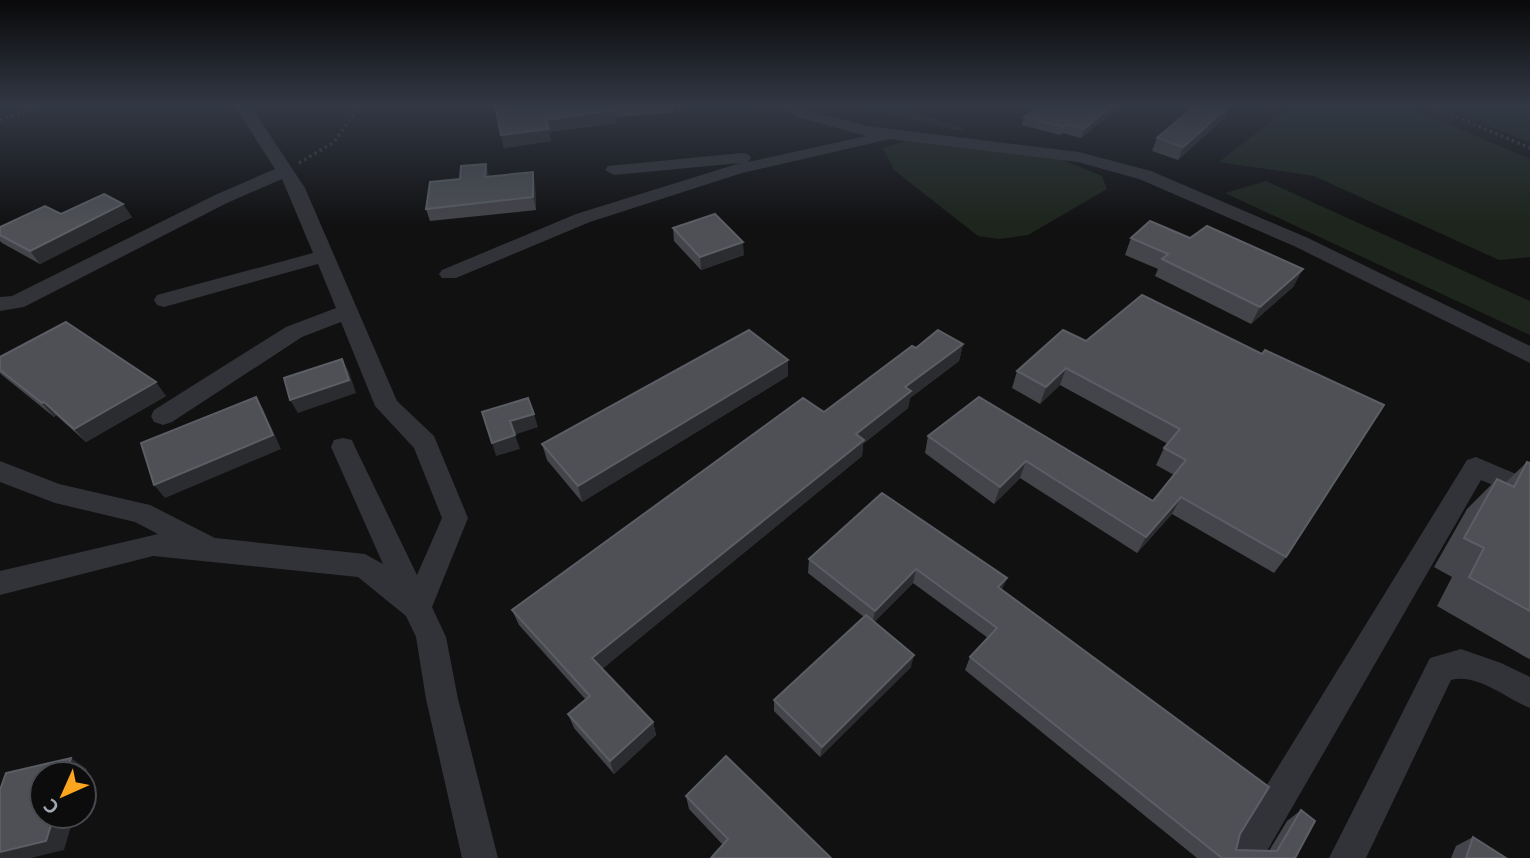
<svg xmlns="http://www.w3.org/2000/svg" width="1530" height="858" font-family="Ubuntu,sans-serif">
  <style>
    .green { fill: #1d251d }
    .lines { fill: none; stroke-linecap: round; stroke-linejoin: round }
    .path { stroke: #373a3f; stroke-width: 3.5; stroke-dasharray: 2.5 3.5; stroke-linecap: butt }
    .minor { fill: #323338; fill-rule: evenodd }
    .wall { fill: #44454a }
    .shaded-wall { fill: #2b2c2f }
    .building { fill: #4e5055; stroke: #5b5e64; stroke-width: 2 }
  </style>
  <rect width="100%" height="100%" fill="#111112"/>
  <g class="green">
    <polygon points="850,105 915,105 907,110 961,127 965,132"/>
    <polygon points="1292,105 1404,105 1530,159 1530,257 1499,260 1314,176 1219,162"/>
    <polygon points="1439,105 1530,105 1530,143"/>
    <polygon points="912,139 1049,154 1102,176 1107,189 1028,235 999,239 978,236 894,170 883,148"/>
    <polygon points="1266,181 1530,301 1530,335 1225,193"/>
  </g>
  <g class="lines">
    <g class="path">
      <polyline points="1429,105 1530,148"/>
      <polyline points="0,120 46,105"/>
      <polyline points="299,163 334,142 360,105"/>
    </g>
    <g class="minor">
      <polygon points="234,105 250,105 305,188 397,401 434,436 468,518 432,607 446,637 458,699 498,858 462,858 426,699 416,637 406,616 358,577 153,556 0,595 0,571 158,534 135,522 55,503 0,482 0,461 59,484 150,505 215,538 365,554 383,564 331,447 334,440 343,438 352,440 355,447 417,575 442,518 414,448 375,406 341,322 302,337 172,422 163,425 154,422 151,416 154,410 286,327 336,308 318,264 164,307 157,305 154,300 157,295 313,253 282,179 227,203 24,307 0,311 0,297 12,296 215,195 275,169"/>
      <polygon points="780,105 799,105 809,111 867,126 1079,152 1151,171 1308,238 1530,346 1530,363 1294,246 1139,179 1078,162 890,139 742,173 590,222 456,278 442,278 439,274 442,270 576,214 740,163 614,175 605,170 608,166 742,153 748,154 751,158 748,162 866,136 797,117"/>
      <polygon points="1476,457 1530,480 1530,501 1481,480 1263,858 1225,858 1230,845 1467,460"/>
      <path d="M 1461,649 L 1501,663 L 1530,677 L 1530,708 C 1507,699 1477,673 1451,680 L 1366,858 L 1329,858 L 1430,658 Z"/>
    </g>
  </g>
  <g class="wall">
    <polygon points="495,105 673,105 674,113 615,117 616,123 549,132 551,141 504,148"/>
    <polygon points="1121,105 1081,138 1063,133 1060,135 1022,125 1024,117"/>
    <polygon points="1225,117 1178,160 1152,151 1157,138"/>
    <polygon points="489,176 535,184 536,210 430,221 426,209"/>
    <polygon points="132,217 40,264 2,243 0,241 0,227"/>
    <polygon points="673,228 744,255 701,270 674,241"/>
    <polygon points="1131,238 1294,286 1251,324 1155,276 1158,269 1125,255"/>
    <polygon points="1142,295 1286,557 1274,573 1172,514 1137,553 1020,478 994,504 925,453 928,436 979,397 1153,501 1174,475 1156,465 1164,448 1168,444 1060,385 1040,404 1012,388 1017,371 1086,341"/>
    <polygon points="963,344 959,361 910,398 908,408 863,444 862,456 602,669 653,722 656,735 614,774 574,728 568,714 586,700 519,625 512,610 824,412 916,348"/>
    <polygon points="0,357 166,396 86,442 56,415 54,417 2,375 0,373"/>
    <polygon points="788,360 788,376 582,502 547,460 542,444"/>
    <polygon points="1527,462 1530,463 1530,658 1529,659 1437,606 1452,577 1434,567 1467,509 1497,479 1505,483"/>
    <polygon points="882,493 1002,590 1240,834 1236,850 1269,851 1287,821 1301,810 1295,858 1197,858 965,670 970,657 988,638 913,583 874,622 911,667 820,757 774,711 774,700 864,617 808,573 809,559"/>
    <polygon points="686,796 831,858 723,845 689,809"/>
    <polygon points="1473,837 1506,858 1451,858 1456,846"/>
  </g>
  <g class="shaded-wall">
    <polygon points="1113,105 1121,105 1081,138 1084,129"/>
    <polygon points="1230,105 1225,117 1178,160 1183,147"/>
    <polygon points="614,110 616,123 549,132 551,141 504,148 501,135 546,120"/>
    <polygon points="486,164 489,176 488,189 485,177"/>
    <polygon points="533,172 535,184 536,210 533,197"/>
    <polygon points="123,204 132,217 40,264 30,251"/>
    <polygon points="743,242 744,255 701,270 700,257"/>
    <polygon points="1303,269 1294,286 1251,324 1260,307"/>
    <polygon points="963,344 959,361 910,398 908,408 863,444 862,456 597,673 592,658 856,434 905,387"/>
    <polygon points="342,359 349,372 356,393 298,413 290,400"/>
    <polygon points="788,360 788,376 582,502 578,486"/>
    <polygon points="1066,368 1060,385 1040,404 1046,387"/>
    <polygon points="156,382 166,396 86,442 74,429"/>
    <polygon points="256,397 264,411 281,449 165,498 154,485"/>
    <polygon points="44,402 56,415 54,417 42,403"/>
    <polygon points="534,414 538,427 514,435 510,421"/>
    <polygon points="515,435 520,449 496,456 492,443"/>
    <polygon points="1026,461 1020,478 994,504 1000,487"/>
    <polygon points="1181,497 1172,514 1137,553 1146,537"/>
    <polygon points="916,569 913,583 872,624 875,611"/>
    <polygon points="1007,578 1001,592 998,587"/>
    <polygon points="914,655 911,667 820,757 822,747"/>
    <polygon points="653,722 656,735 614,774 610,761"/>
    <polygon points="71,758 87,769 84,780 84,774 66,774"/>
    <polygon points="54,816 74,816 64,850 31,858 0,858 0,852"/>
  </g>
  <g class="building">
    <polygon points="495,105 621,105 614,105 614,110 546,120 549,129 501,135"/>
    <polygon points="1040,105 1113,105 1084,129 1065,124 1063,127 1024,117"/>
    <polygon points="1196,105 1230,105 1183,147 1157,138"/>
    <polygon points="486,164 485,177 533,172 533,197 426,209 430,182 460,179 461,166"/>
    <polygon points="104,194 123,204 30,251 0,235 0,227 45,206 61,214"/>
    <polygon points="715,214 743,242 700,257 673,228"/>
    <polygon points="1150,221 1190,238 1207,226 1303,269 1260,307 1162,259 1168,254 1131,238"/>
    <polygon points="1142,295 1262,354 1265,350 1384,405 1286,557 1181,497 1146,537 1026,461 1000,487 928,436 979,397 1153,501 1186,460 1164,448 1180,429 1066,368 1046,387 1017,371 1063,330 1086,341"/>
    <polygon points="66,322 156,382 74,429 44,402 42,403 0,370 0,357"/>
    <polygon points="749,330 788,360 578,486 542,444"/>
    <polygon points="938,330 963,344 905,387 911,391 856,434 864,440 592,658 653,722 610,761 568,714 590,696 512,610 803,398 824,412 912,346 916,348"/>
    <polygon points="342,359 349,380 290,400 284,378"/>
    <polygon points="256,397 273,435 154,485 141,443"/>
    <polygon points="528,398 534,414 510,421 515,435 492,443 482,412"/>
    <polygon points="1527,462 1530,463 1530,611 1469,577 1484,548 1464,538 1497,479 1514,487"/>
    <polygon points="882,493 1007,578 998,587 1269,787 1240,834 1236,850 1277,851 1301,810 1315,821 1295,858 1222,858 970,657 997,628 916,569 875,611 809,559"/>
    <polygon points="866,615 914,655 822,747 774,700"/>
    <polygon points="726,756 831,858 711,858 728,839 686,796"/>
    <polygon points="71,758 66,774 42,774 42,816 54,816 46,841 0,852 0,790 6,773"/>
    <polygon points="1473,837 1506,858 1466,858"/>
  </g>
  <linearGradient id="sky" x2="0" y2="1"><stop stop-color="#09090a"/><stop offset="0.47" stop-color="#323844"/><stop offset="1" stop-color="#323844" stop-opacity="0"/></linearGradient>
  <rect width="1530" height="225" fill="url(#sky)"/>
  <g transform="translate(63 795) rotate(225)"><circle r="33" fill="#0c0c0d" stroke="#484a50" stroke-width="2"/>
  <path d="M0-5L12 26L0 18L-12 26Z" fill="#fca51f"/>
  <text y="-10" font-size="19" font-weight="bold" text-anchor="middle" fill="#a1a8b4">С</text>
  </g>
</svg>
